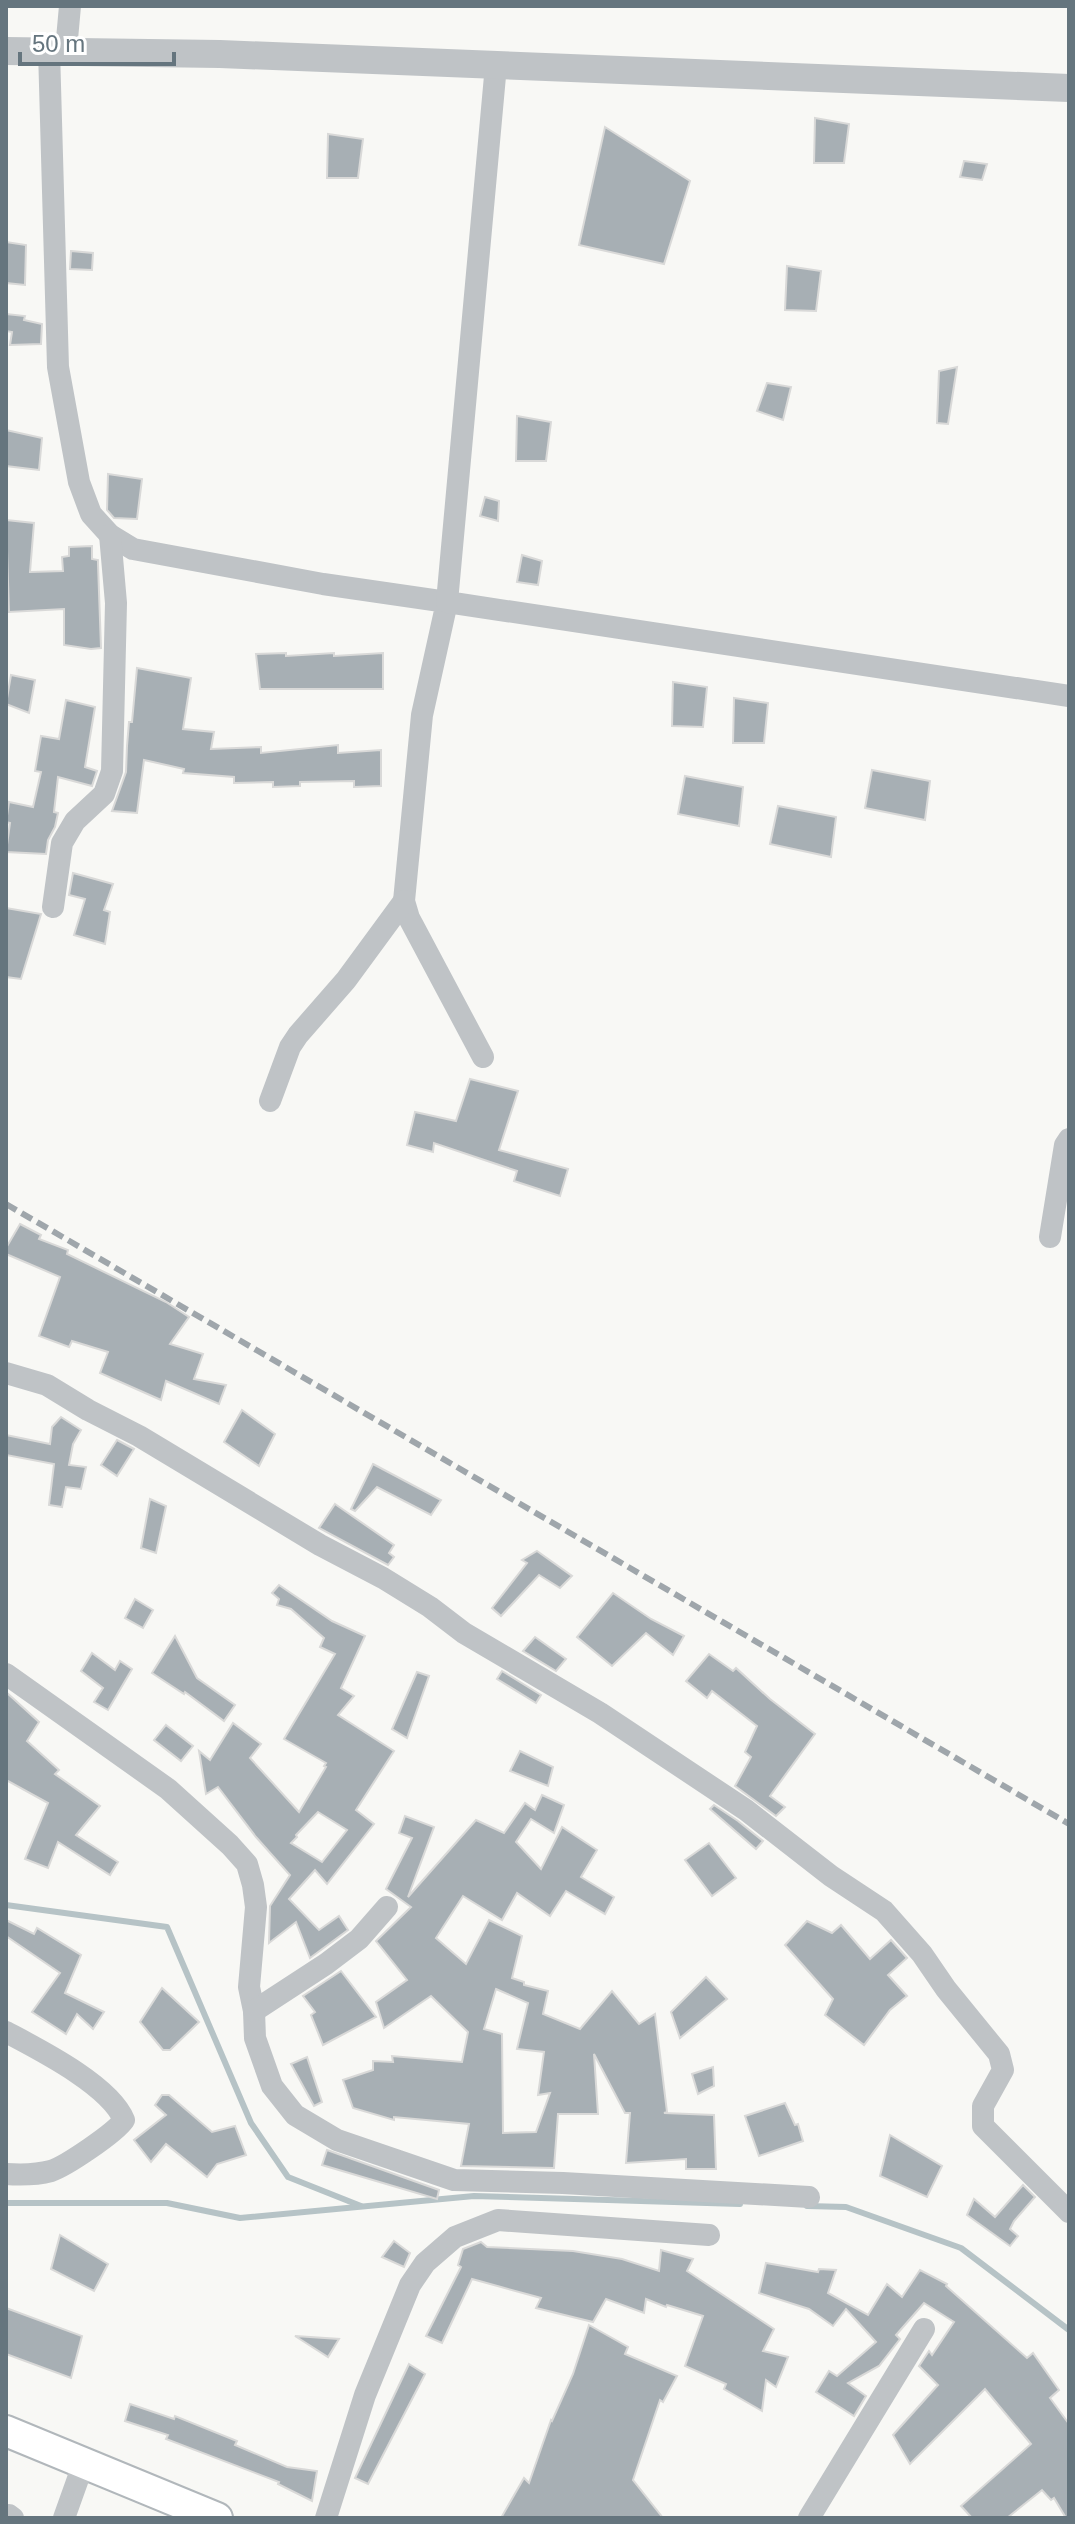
<svg xmlns="http://www.w3.org/2000/svg" width="1075" height="2524" font-family="Arial,sans-serif">
  <style>
    .lines { fill: none; stroke-linecap: round; stroke-linejoin: round }
    .stream { stroke: #b6c3c6; stroke-width: 6 }
    .building { fill: #a7afb4; stroke: #d9d9d8; stroke-width: 2; fill-rule: evenodd }
    .secondary-casing { stroke: #b1b7bb; stroke-width: 34 }
    .minor { stroke: #bfc3c6; stroke-width: 22 }
    .tertiary { stroke: #bfc3c6; stroke-width: 28 }
    .secondary { stroke: #fff; stroke-width: 30 }
    .rail { stroke: #9fa6ab; stroke-width: 6; stroke-dasharray: 12 6; stroke-linecap: butt }
  </style>
  <rect width="100%" height="100%" fill="#f8f8f5"/>
  <g class="lines">
    <g class="stream">
      <polyline points="6,1905 167,1927 251,2123 288,2177 361,2206"/>
      <polyline points="6,2203 167,2203 240,2218 474,2196 740,2204"/>
      <polyline points="807,2206 846,2207 961,2248 1069,2330"/>
    </g>
  </g>
  <g class="building">
    <polygon points="815,118 849,124 844,163 814,163"/>
    <polygon points="605,127 690,181 664,264 579,245"/>
    <polygon points="328,134 363,139 358,178 327,178"/>
    <polygon points="964,161 987,164 982,180 960,177"/>
    <polygon points="6,242 26,245 25,285 6,283"/>
    <polygon points="71,251 93,253 92,270 70,269"/>
    <polygon points="787,266 821,271 816,311 785,310"/>
    <polygon points="6,314 25,316 24,320 42,324 41,344 10,345 12,332 6,331"/>
    <polygon points="957,367 948,424 937,423 939,371"/>
    <polygon points="767,383 791,387 783,420 757,411"/>
    <polygon points="517,416 551,422 546,461 516,461"/>
    <polygon points="6,430 42,438 39,470 6,466"/>
    <polygon points="108,474 142,479 137,519 114,518 107,510"/>
    <polygon points="485,497 499,501 498,521 480,516"/>
    <polygon points="6,520 34,523 30,572 63,571 62,557 69,556 69,547 92,546 92,559 98,560 98,564 101,648 91,649 64,645 64,609 9,612"/>
    <polygon points="522,555 542,561 538,585 517,582"/>
    <polygon points="286,653 286,656 334,653 334,656 383,653 383,689 260,689 256,654"/>
    <polygon points="137,668 191,678 183,729 214,732 211,749 261,747 261,753 338,745 338,753 381,750 381,786 354,787 354,781 300,782 300,786 273,787 273,782 234,783 234,777 183,773 184,769 144,760 137,813 112,811 126,772 127,746 129,722 132,722"/>
    <polygon points="11,675 35,680 29,713 6,704"/>
    <polygon points="673,682 707,687 703,727 672,726"/>
    <polygon points="734,698 768,703 764,743 733,743"/>
    <polygon points="66,700 95,707 85,767 97,771 92,786 58,777 54,812 58,813 55,827 48,840 46,854 6,852 10,823 6,822 9,802 33,807 41,772 35,771 41,736 59,739"/>
    <polygon points="872,770 930,781 925,820 865,808"/>
    <polygon points="685,776 743,787 739,826 678,814"/>
    <polygon points="778,806 836,817 831,857 770,844"/>
    <polygon points="73,873 113,884 104,910 110,912 105,944 74,935 85,899 69,895"/>
    <polygon points="6,908 41,914 21,979 6,977"/>
    <polygon points="470,1079 518,1091 499,1150 568,1169 560,1196 514,1181 517,1171 434,1143 433,1152 407,1145 415,1112 456,1121"/>
    <polygon points="20,1224 41,1235 39,1239 68,1250 67,1254 166,1302 189,1317 170,1344 203,1354 194,1379 226,1385 219,1404 166,1381 161,1400 100,1373 108,1352 72,1341 69,1347 39,1336 60,1277 6,1254 6,1248"/>
    <polygon points="242,1410 275,1434 259,1466 224,1442"/>
    <polygon points="61,1417 81,1430 73,1444 69,1465 86,1467 81,1489 66,1487 62,1507 49,1505 54,1464 6,1455 6,1435 50,1444 52,1427"/>
    <polygon points="117,1440 134,1449 117,1476 101,1465"/>
    <polygon points="373,1464 441,1500 431,1515 377,1487 355,1511 351,1509"/>
    <polygon points="150,1499 166,1506 156,1553 141,1548"/>
    <polygon points="335,1504 394,1545 389,1553 394,1557 388,1565 319,1528"/>
    <polygon points="537,1551 572,1576 560,1588 539,1575 501,1616 492,1608 527,1563 522,1560"/>
    <path d="M 279,1585 L 332,1621 L 365,1636 L 341,1688 L 354,1696 L 338,1715 L 394,1751 L 356,1810 L 374,1824 L 327,1884 L 315,1870 L 289,1899 L 319,1930 L 339,1916 L 348,1930 L 310,1958 L 296,1922 L 269,1943 L 270,1906 L 290,1875 L 256,1837 L 218,1787 L 206,1794 L 199,1751 L 210,1760 L 233,1723 L 261,1744 L 250,1758 L 299,1812 L 326,1767 L 324,1766 L 326,1763 L 284,1739 L 335,1654 L 320,1647 L 324,1638 L 291,1609 L 277,1605 L 279,1599 L 272,1593 ZM 318,1812 L 347,1830 L 322,1862 L 291,1843 L 297,1837 L 296,1835 Z"/>
    <polygon points="613,1593 651,1619 684,1636 673,1655 646,1633 612,1666 577,1637"/>
    <polygon points="135,1599 153,1610 143,1628 125,1618"/>
    <polygon points="175,1636 197,1678 235,1705 224,1721 185,1692 184,1694 152,1673"/>
    <polygon points="535,1637 566,1659 556,1671 523,1651"/>
    <polygon points="92,1653 115,1670 120,1661 132,1669 108,1710 94,1702 103,1688 81,1671"/>
    <polygon points="709,1654 733,1671 736,1668 770,1699 815,1734 770,1796 785,1807 776,1816 735,1786 751,1757 745,1752 757,1726 712,1691 707,1698 686,1681"/>
    <polygon points="502,1671 541,1695 536,1703 497,1679"/>
    <polygon points="417,1672 429,1676 407,1738 392,1729"/>
    <polygon points="6,1692 39,1722 27,1741 59,1770 55,1774 100,1806 76,1835 118,1862 110,1875 58,1842 48,1868 25,1859 48,1803 6,1780"/>
    <polygon points="166,1725 193,1746 181,1761 154,1740"/>
    <polygon points="520,1751 553,1767 548,1786 510,1771"/>
    <path d="M 542,1795 L 564,1805 L 554,1833 L 531,1819 L 516,1842 L 541,1869 L 562,1827 L 597,1850 L 581,1877 L 614,1897 L 605,1914 L 566,1891 L 550,1916 L 517,1893 L 502,1920 L 463,1896 L 436,1938 L 466,1964 L 489,1920 L 522,1936 L 512,1978 L 524,1982 L 524,1985 L 548,1991 L 543,2014 L 580,2029 L 612,1991 L 639,2024 L 655,2014 L 667,2112 L 664,2113 L 714,2115 L 716,2169 L 686,2169 L 686,2159 L 626,2163 L 630,2113 L 625,2113 L 594,2054 L 598,2114 L 558,2114 L 554,2168 L 461,2166 L 469,2124 L 394,2117 L 394,2120 L 353,2108 L 343,2080 L 373,2070 L 373,2061 L 393,2062 L 392,2056 L 462,2062 L 468,2032 L 431,1996 L 384,2028 L 376,2002 L 407,1980 L 376,1941 L 411,1907 L 386,1889 L 412,1838 L 399,1833 L 405,1816 L 434,1827 L 408,1897 L 476,1820 L 504,1833 L 525,1803 L 535,1810 ZM 496,1989 L 528,2003 L 517,2049 L 544,2052 L 538,2095 L 550,2093 L 536,2132 L 503,2133 L 502,2034 L 484,2029 Z"/>
    <polygon points="714,1805 738,1821 763,1841 756,1849 710,1809"/>
    <polygon points="709,1843 736,1878 712,1896 685,1860"/>
    <polygon points="6,1920 34,1934 37,1928 81,1955 65,1993 104,2012 93,2029 77,2014 66,2034 32,2012 60,1973 6,1936"/>
    <polygon points="807,1921 832,1933 841,1925 870,1959 891,1940 907,1958 888,1975 907,1996 890,2010 864,2045 825,2015 833,1999 785,1945"/>
    <polygon points="341,1971 376,2017 323,2045 311,2015 315,2012 303,1996"/>
    <polygon points="706,1977 727,1999 680,2038 671,2012"/>
    <polygon points="162,1988 199,2022 170,2050 163,2050 140,2022"/>
    <polygon points="307,2057 322,2102 314,2106 291,2064"/>
    <polygon points="713,2067 714,2086 698,2094 692,2074"/>
    <polygon points="162,2095 169,2095 212,2132 235,2126 246,2155 217,2164 207,2177 166,2144 151,2162 134,2140 166,2115 155,2105"/>
    <polygon points="785,2103 795,2125 798,2124 803,2141 759,2156 745,2116"/>
    <polygon points="890,2135 942,2166 927,2197 880,2176"/>
    <polygon points="327,2150 439,2190 437,2199 322,2165"/>
    <polygon points="1023,2185 1035,2197 1014,2221 1010,2229 1018,2236 1010,2246 967,2215 974,2199 995,2217"/>
    <polygon points="60,2235 108,2264 94,2291 51,2269"/>
    <polygon points="394,2241 410,2253 404,2267 382,2257"/>
    <polygon points="481,2242 487,2247 573,2251 622,2259 659,2271 661,2250 693,2259 687,2271 774,2329 763,2351 788,2357 776,2387 766,2380 762,2411 724,2389 726,2384 685,2366 703,2316 667,2305 666,2307 646,2299 644,2313 606,2299 593,2322 536,2308 541,2298 472,2279 442,2343 426,2336 461,2267 458,2265 463,2249"/>
    <polygon points="766,2263 818,2272 819,2269 836,2270 828,2293 868,2315 887,2284 902,2297 920,2270 947,2284 946,2286 1027,2358 1033,2353 1059,2390 1050,2398 1069,2424 1069,2518 1066,2518 1054,2498 1051,2500 1042,2490 1007,2518 972,2518 961,2506 1031,2444 985,2389 910,2464 893,2435 938,2385 919,2366 929,2351 932,2355 954,2322 924,2303 896,2335 900,2339 879,2366 848,2383 866,2396 854,2416 816,2392 829,2371 837,2376 876,2342 846,2309 833,2326 809,2309 759,2293"/>
    <polygon points="6,2308 82,2336 71,2378 6,2354"/>
    <polygon points="589,2325 628,2347 625,2354 677,2376 663,2402 660,2400 633,2480 663,2518 501,2518 524,2478 529,2483 551,2420 552,2421 573,2374"/>
    <polygon points="295,2336 339,2339 328,2357"/>
    <polygon points="409,2364 425,2374 368,2484 355,2478"/>
    <polygon points="130,2404 174,2419 175,2416 237,2441 235,2445 287,2467 317,2471 312,2501 278,2484 279,2482 166,2439 168,2435 125,2421"/>
  </g>
  <g class="lines">
    <g class="secondary-casing">
      <polyline id="secondary" points="6,2431 217,2518"/>
    </g>
    <g class="minor">
      <polyline points="49,50 58,367 79,482 91,514 110,535 133,549 323,584 447,602 422,715 404,901 409,918 483,1057"/>
      <polyline points="66,50 70,6"/>
      <polyline points="496,65 447,602 1069,696"/>
      <polyline points="53,907 62,843 75,821 104,794 112,771 116,603 110,535"/>
      <polyline points="270,1101 290,1047 298,1035 346,980 404,901"/>
      <polyline points="1050,1237 1065,1145 1069,1139"/>
      <polyline points="6,1373 47,1385 88,1410 139,1436 320,1545 383,1578 430,1607 464,1633 600,1713 746,1810 831,1876 884,1911 922,1954 946,1989 999,2054 1003,2070 983,2106 983,2126 1069,2212"/>
      <polyline points="6,1674 168,1789 230,1845 247,1864 253,1885 256,1907 249,1987 254,2011 255,2038 272,2086 295,2115 337,2140 454,2180 563,2183 809,2197"/>
      <polyline points="254,2011 326,1964 359,1939 387,1907"/>
      <path d="M 6,2032 C 38,2049 110,2085 124,2120 C 115,2133 66,2166 51,2171 C 36,2175 21,2175 6,2174"/>
      <polyline points="8,2518 9,2515 13,2518"/>
      <polyline points="64,2518 84,2462"/>
      <polyline points="326,2518 365,2395 410,2285 425,2263 455,2237 498,2220 709,2235"/>
      <polyline points="809,2518 924,2329"/>
    </g>
    <polyline class="tertiary" points="6,51 220,54 1069,88"/>
    <use href="#secondary" class="secondary"/>
    <polyline class="rail" points="6,1204 1069,1824"/>
  </g>
  <rect width="1075" height="2524" fill="none" stroke="#65757e" stroke-width="16"/>
  <path d="M20 52v12h154v-12" fill="none" stroke="#65757e" stroke-width="4"/>
  <text x="32" y="52" font-size="24" fill="#65757e" stroke="#ffffff" stroke-width="6" paint-order="stroke">50 m</text>
</svg>
